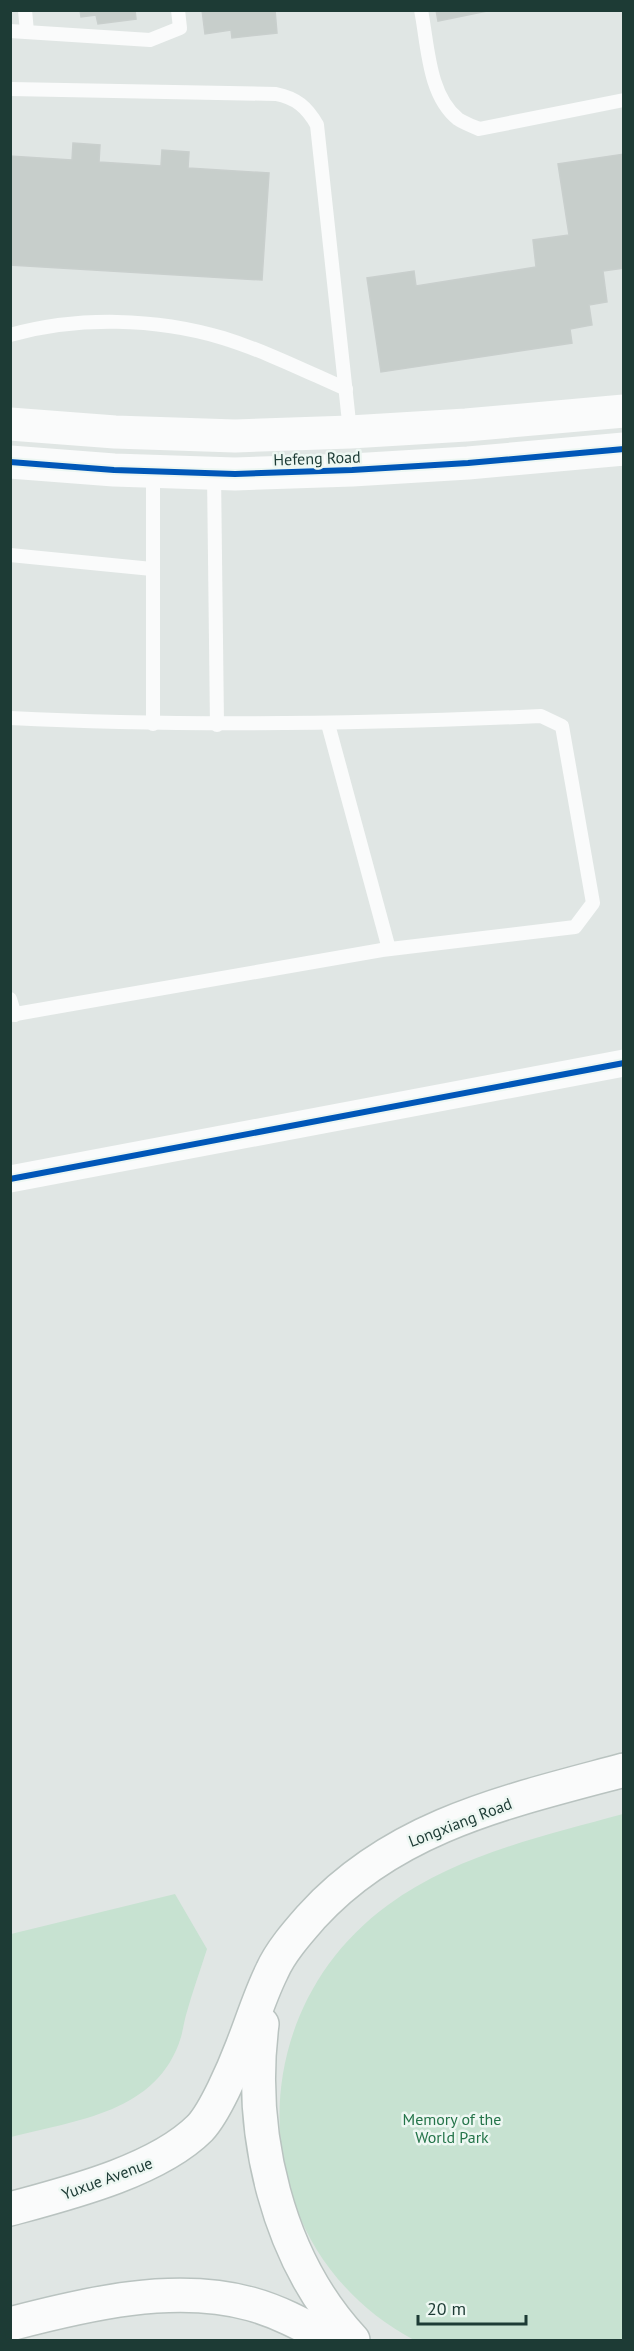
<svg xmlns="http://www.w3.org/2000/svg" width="634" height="2351" font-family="'PT Sans',sans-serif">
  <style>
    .green { fill: #c7e2d1 }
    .building { fill: #c7cecb; stroke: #c9cfcd; stroke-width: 1.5 }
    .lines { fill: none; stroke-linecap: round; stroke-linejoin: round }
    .secondary-casing { stroke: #b9c3c0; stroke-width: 36 }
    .service { stroke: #fafbfb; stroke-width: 14 }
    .minor { stroke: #fafbfb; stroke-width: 27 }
    .tertiary { stroke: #fafbfb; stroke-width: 33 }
    .secondary { stroke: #fafbfb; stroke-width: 33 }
    .cycleway-casing { stroke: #edf7f2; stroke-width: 10 }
    .cycleway { stroke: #0057b8; stroke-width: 6 }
    .labels { text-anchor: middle; stroke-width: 5; stroke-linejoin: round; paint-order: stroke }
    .street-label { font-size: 16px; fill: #1d3b35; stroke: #edf7f2 }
    .park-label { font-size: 16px; fill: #247449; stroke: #edf7f2 }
  </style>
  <rect width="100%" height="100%" fill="#e0e6e4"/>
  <g class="green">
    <path d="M 623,1814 L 623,2340 L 414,2340 C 245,2250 234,2017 388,1905 C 456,1855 543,1836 623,1814 Z"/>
    <path d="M 175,1894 L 207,1949 C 200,1971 192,1993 186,2015 C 184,2022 183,2030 181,2037 C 158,2113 76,2120 11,2137 L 11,1934 Z"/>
  </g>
  <g class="building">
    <polygon points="80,10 135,10 136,19 98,24 96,15 81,17"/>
    <polygon points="202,10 275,10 277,33 232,38 231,30 205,34"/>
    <polygon points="436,10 492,10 438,21"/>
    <polygon points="73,143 100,145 99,162 161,166 162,150 189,152 188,168 269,173 262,280 10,265 10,156 72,160"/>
    <polygon points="624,154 624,268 603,271 607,302 589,305 592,325 570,329 572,343 381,372 367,278 414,271 416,286 536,267 533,240 569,235 558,164"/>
  </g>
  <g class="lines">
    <g class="secondary-casing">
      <g id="secondary">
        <path d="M 262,2024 C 248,2133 277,2258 353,2340"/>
        <path d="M 10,2209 C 69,2193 157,2171 200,2128 C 215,2112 234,2068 242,2047 C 252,2022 260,1995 272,1971 C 281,1951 298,1932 312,1916 C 395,1825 509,1801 624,1770"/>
        <path d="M 10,2324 C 86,2304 174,2283 251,2304 C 280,2312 305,2326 331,2340"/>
      </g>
    </g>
    <g class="service">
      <polyline points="25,10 27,32"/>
      <path d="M 421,10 C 428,45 428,95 458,119 C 464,123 472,126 479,129 L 624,100"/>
      <polyline points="10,31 150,40 180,28 178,10"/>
      <path d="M 10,89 L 276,94 C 296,98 307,107 317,125 L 350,431"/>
      <path d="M 10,335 C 78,316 156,318 223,338 C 265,351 305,371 346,389"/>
      <polyline points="153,471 153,724"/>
      <polyline points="214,473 217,725"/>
      <polyline points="10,555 152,569"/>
      <path d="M 10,718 C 188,727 364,724 541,716 L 562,726 L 593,903 L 575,927 L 382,950 L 10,1015"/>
      <polyline points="328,724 389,949"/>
      <polyline points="10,999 15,1015"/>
    </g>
    <polyline class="minor" points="10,1179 624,1063"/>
    <g class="tertiary">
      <polyline points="10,424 115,432 235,436 350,432 466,425 624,411"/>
      <polyline points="10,462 114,470 235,474 352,470 468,463 624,449"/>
    </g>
    <use href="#secondary" class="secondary"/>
    <g class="cycleway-casing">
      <g id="cycleway">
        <polyline points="10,462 114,470 235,474 352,470 468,463 624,449"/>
        <polyline points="10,1179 624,1063"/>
      </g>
    </g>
    <use href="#cycleway" class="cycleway"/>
  </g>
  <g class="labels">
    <g class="street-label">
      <text transform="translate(317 458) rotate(-2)" y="6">Hefeng Road</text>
      <text transform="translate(460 1822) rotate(-21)" y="6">Longxiang Road</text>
      <text transform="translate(107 2178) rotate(-20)" y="6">Yuxue Avenue</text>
    </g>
    <g class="park-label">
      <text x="452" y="2125">Memory of the<tspan x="452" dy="18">World Park</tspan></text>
    </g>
  </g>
  <rect width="634" height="2351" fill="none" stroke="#1d3b35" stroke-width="24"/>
  <path d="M418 2315v9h108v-9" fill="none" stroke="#1d3b35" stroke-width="3"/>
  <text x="427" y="2315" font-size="18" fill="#1d3b35" stroke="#edf7f2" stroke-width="4.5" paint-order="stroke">20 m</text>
</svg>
